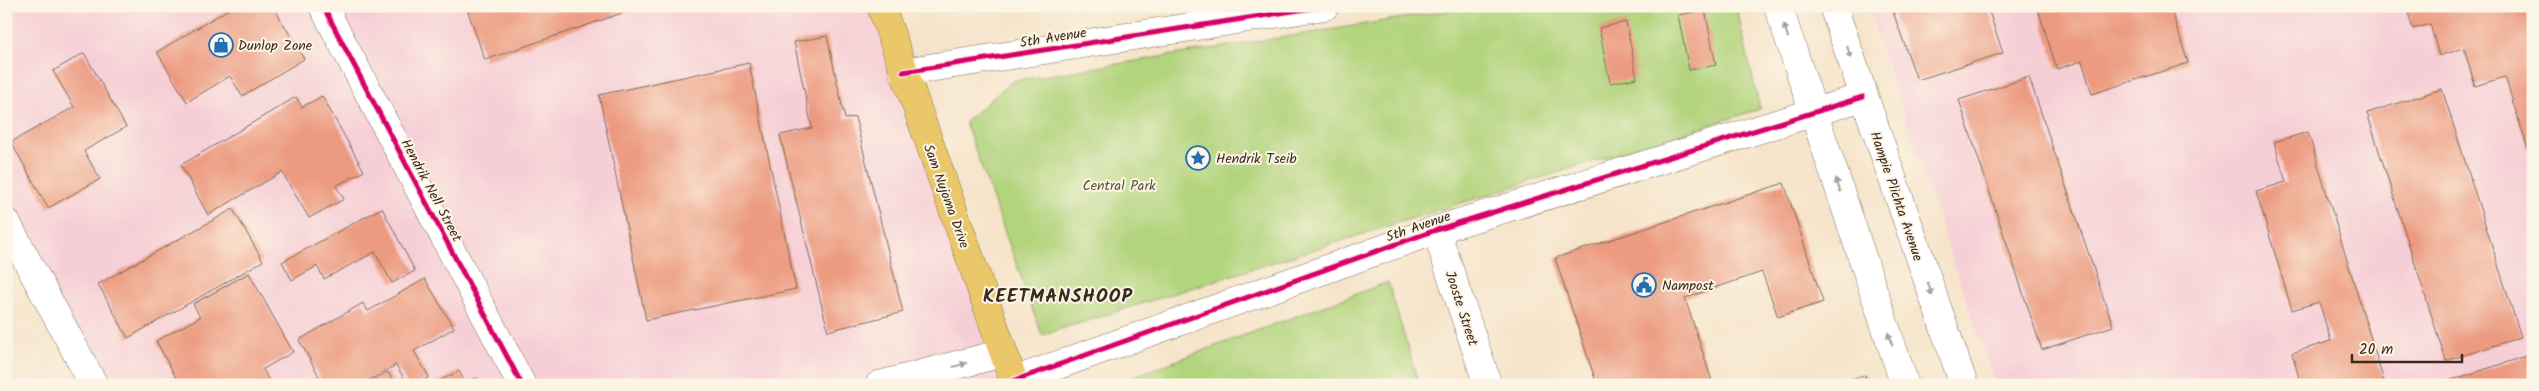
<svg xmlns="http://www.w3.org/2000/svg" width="2539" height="391" font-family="Kalam,sans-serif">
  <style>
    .built { fill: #f6cfd6 }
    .green { fill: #b2d47d; stroke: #767f4e }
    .building { fill: #ec9b81 }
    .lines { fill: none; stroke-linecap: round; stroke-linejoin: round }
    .minor-casing { stroke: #7c6b5a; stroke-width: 29 }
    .major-casing { stroke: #7c6b5a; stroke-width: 29 }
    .minor { stroke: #fff; stroke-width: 28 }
    .major { stroke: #eac769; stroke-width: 28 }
    .cycleway-casing { stroke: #fcf5e5; stroke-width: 8 }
    .cycleway { stroke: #d6006c; stroke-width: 5 }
    .oneway { fill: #a79f9a }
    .labels { text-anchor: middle; stroke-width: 4; stroke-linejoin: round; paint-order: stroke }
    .street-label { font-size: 14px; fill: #3b2a1e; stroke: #fcf5e5 }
    .poi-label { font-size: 14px; fill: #3b2a1e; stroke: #fcf5e5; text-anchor: start }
    .park-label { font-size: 14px; fill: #595436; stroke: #fcf5e5 }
    .district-label { font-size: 19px; font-weight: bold; letter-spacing: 1px; fill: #3b2a1e; stroke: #fcf5e5 }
  </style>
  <rect width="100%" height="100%" fill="#fcf5e5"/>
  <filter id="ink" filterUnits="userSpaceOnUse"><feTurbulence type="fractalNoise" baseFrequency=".02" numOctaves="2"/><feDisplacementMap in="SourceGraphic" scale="10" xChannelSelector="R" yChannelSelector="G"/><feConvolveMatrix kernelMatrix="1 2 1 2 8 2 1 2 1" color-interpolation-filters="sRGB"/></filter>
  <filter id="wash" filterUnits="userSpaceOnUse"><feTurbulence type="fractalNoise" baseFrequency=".0096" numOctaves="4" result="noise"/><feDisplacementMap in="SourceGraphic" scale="20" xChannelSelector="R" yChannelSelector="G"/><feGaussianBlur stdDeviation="1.12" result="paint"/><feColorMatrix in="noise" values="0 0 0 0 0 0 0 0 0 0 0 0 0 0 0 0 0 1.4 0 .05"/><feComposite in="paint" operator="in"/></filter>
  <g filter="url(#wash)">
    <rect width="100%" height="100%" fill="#f6e4ca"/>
    <g class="built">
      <polygon points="6,6 881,6 1015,385 55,385 84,366 6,222"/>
      <polygon points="1867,6 2533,6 2533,385 1995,385"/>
    </g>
    <g class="green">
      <polygon points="1477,6 1736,6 1760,109 1042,335 965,122 1012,81"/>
      <polygon points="1388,282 1419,385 1124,385 1132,377"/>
    </g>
    <g id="blocks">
      <g class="building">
        <polygon points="234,6 273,6 304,59 242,96 230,76 187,102 157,52"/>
        <polygon points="466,6 640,6 640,7 485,60"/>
        <polygon points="1891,6 1987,6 2003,53 1917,80"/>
        <polygon points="2037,6 2170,6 2188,63 2092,94 2082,61 2057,69"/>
        <polygon points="2406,6 2533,6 2533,165 2505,77 2475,86 2464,48 2439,56 2430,24 2413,29"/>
        <polygon points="1705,10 1716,65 1689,70 1678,15"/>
        <polygon points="1626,22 1637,78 1610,83 1599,28"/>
        <polygon points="827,36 845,119 855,117 903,312 828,331 780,135 812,128 794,42"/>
        <polygon points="84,53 126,127 84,151 100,179 48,208 11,142 74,107 53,71"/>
        <polygon points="749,63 796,289 646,320 599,95"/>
        <polygon points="2029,77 2113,326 2042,350 1959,100"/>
        <polygon points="2442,89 2521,337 2446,361 2367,113"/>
        <polygon points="322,96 364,171 336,186 344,199 309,218 282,172 208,215 181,165 296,97 302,107"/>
        <polygon points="2308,132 2385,385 2301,385 2292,353 2331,341 2319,302 2292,310 2256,191 2286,182 2274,142"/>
        <polygon points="1784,183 1823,302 1778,317 1762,272 1685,298 1712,381 1700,385 1597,385 1555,258"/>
        <polygon points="382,208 415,271 392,283 375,252 324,279 317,266 292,280 282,262"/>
        <polygon points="233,209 263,261 128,338 98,284"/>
        <polygon points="249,273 293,352 263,369 271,385 180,385 156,341 200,317 193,304"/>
        <polygon points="425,279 454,328 414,351 429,377 416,385 408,385 396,365 361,385 324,385 299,340 363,303 368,311"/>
        <polygon points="2533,354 2533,385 2440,385 2439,384"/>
        <polygon points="459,371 466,384 477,378 480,385 431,385"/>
        <polygon points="388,372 395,385 364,385"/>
        <polygon points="1865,375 1868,385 1833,385 1833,384"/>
      </g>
    </g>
  </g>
  <g filter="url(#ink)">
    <use href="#blocks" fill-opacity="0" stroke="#7c6b5a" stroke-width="1"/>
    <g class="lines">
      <g class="minor-casing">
        <g id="minor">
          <polyline points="323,6 522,385"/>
          <polyline points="1778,6 1905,385"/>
          <polyline points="1833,6 1964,385"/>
          <polyline points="903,72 1325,6"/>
          <polyline points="6,222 94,385"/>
          <polyline points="1436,230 1488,385"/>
          <polyline points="1013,381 1436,230 1863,97"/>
          <polyline points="879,385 1003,353"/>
        </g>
      </g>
      <g class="major-casing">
        <polyline id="major" points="881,6 1015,385"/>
      </g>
      <use href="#minor" class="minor"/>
      <use href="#major" class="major"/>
      <g class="cycleway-casing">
        <g id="cycleway">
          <polyline points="323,6 522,385"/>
          <polyline points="903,72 1325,6"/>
          <polyline points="1013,381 1436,230 1863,97"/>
        </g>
      </g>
      <use href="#cycleway" class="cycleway"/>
    </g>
    <defs><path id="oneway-solid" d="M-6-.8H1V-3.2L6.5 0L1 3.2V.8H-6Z" transform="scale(1.25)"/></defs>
    <g class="oneway">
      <use href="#oneway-solid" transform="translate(1786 31) rotate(-109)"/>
      <use href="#oneway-solid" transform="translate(1849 52) rotate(72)"/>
      <use href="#oneway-solid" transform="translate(1838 185) rotate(-109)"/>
      <use href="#oneway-solid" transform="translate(1930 289) rotate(71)"/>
      <use href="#oneway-solid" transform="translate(1890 339) rotate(-109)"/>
      <use href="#oneway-solid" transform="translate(960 365) rotate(-16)"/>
    </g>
  </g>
  <defs>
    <g id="shop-ring" transform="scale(1.25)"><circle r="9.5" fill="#fcf5e5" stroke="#1f6fb2" stroke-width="1.5"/><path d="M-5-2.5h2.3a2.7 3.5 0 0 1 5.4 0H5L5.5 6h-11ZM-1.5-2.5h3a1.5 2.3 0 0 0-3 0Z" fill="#1f6fb2"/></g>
    <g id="sight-ring" transform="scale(1.25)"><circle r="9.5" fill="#fcf5e5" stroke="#1f6fb2" stroke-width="1.5"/><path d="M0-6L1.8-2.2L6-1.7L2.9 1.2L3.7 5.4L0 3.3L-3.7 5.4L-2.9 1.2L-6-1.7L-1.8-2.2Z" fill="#1f6fb2"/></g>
    <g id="civic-ring" transform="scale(1.25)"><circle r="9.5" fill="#fcf5e5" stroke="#1f6fb2" stroke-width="1.5"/><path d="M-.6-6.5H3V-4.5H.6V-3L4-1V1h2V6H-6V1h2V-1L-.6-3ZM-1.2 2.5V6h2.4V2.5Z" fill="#1f6fb2"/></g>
  </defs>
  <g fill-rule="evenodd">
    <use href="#shop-ring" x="221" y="45"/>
    <use href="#sight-ring" x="1198" y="158"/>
    <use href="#civic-ring" x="1644" y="285"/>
  </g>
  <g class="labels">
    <g class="street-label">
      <text transform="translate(1053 37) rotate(-9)" y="5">5th Avenue</text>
      <text transform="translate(432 190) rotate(62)" y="5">Hendrik Nell Street</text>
      <text transform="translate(947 196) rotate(70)" y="5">Sam Nujoma Drive</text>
      <text transform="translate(1897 196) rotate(71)" y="5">Hampie Plichta Avenue</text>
      <text transform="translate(1418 226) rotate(-19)" y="5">5th Avenue</text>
      <text transform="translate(1462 308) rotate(72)" y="5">Jooste Street</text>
    </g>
    <g class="poi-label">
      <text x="238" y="50">Dunlop Zone</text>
      <text x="1216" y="163">Hendrik Tseib</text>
      <text x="1662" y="290">Nampost</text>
    </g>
    <g class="park-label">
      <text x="1119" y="190">Central Park</text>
    </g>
    <g class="district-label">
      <text x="1058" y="302">KEETMANSHOOP</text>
    </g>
  </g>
  <rect width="2539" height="391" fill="none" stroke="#fcf5e5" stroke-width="25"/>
  <path d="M2352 354v8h110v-8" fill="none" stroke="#3b2a1e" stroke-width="2.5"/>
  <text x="2359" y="354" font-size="15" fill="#3b2a1e" stroke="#fcf5e5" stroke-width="4" paint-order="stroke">20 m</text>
</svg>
